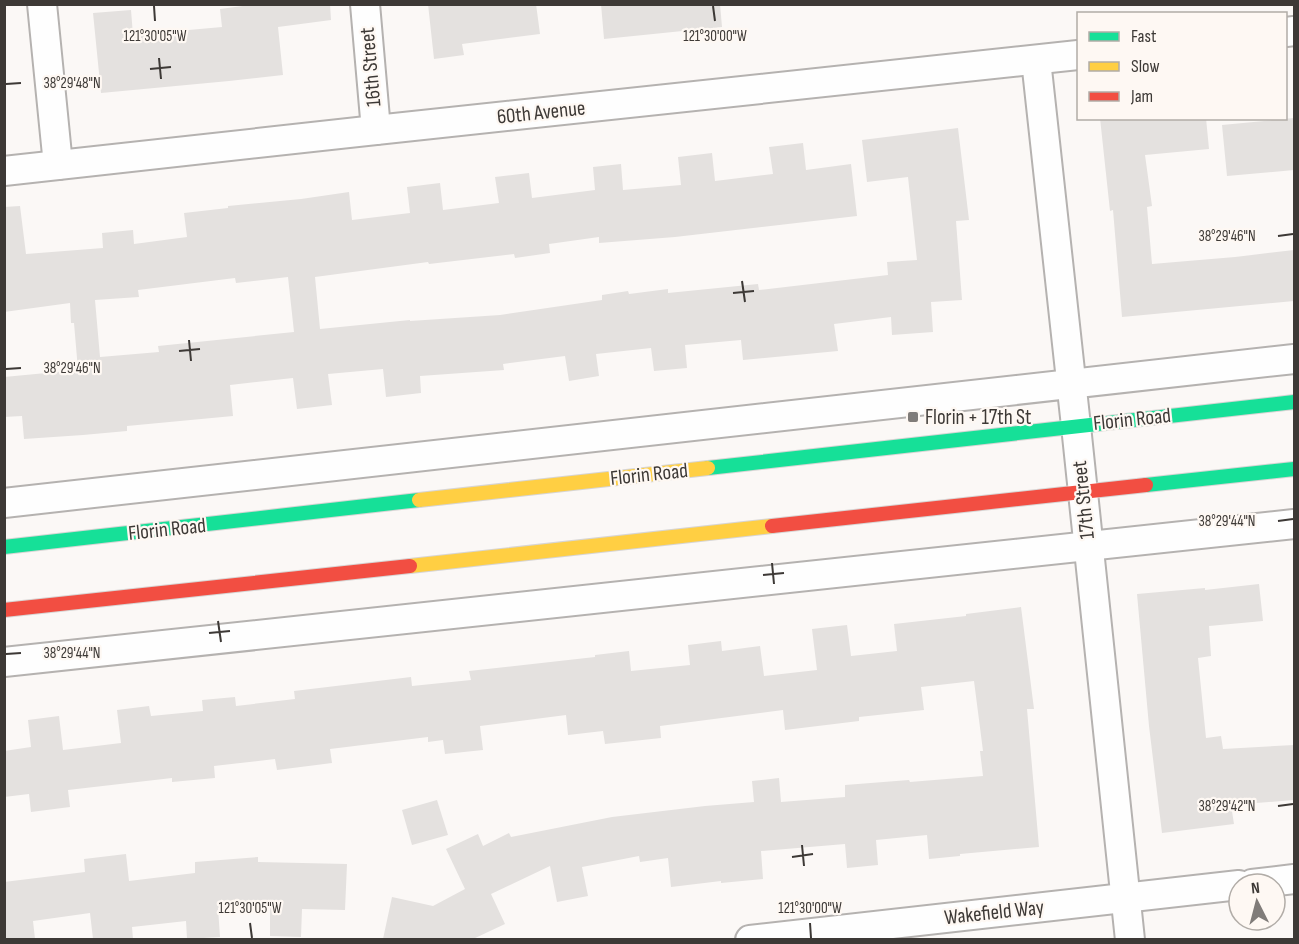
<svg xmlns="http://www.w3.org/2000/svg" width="1299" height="944" font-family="'Sofia Sans Condensed',sans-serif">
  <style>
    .building { fill: #e4e1df; fill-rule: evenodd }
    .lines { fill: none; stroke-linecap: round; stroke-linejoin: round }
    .street-casing { stroke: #b5b2b0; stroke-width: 32 }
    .fast-casing { stroke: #d7d5d4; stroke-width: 16 }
    .slow-casing { stroke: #d7d5d4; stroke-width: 16 }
    .jam-casing { stroke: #d7d5d4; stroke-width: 16 }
    .street { stroke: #fefefe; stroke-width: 28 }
    .fast { stroke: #16e098; stroke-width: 14 }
    .slow { stroke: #ffcf43; stroke-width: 14 }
    .jam { stroke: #f24e42; stroke-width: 14 }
    .ticks { fill: none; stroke: #3d3936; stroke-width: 2 }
    .poi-dot { fill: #807c79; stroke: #fef8f3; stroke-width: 2 }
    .labels { text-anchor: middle; stroke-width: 4.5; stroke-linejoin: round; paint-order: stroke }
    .street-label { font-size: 21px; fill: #3d3936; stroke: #fef8f3 }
    .poi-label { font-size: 21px; fill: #3d3936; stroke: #fef8f3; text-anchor: start }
    .ticks-label { font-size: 15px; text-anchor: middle; fill: #3d3936; stroke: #fef8f3; stroke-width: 4.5; stroke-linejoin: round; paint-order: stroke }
  </style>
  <rect width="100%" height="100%" fill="#fbf8f6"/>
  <g class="building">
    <polygon points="258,4 330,4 331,20 278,27 283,75 229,81 101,93 93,13 131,10 133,35 222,27 220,9"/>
    <polygon points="428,4 536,4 540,34 462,44 464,55 434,59"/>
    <polygon points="601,4 720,4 722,27 604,39"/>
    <polygon points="1100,118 1206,118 1209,149 1145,155 1152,206 1147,207 1152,264 1235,257 1294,250 1294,301 1122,317 1113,210 1110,211"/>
    <polygon points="1294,118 1294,170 1227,176 1222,125"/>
    <path d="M 958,128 L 969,220 L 956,221 L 962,300 L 931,302 L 933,332 L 892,335 L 891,317 L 834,324 L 838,351 L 743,360 L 741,340 L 685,345 L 687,368 L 654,371 L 651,348 L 596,354 L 599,376 L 569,381 L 565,356 L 503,364 L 504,370 L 420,376 L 421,393 L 386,397 L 383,369 L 328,374 L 332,405 L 297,409 L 293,378 L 230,385 L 233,416 L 127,426 L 127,431 L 83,435 L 24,439 L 22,416 L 4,417 L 4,377 L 78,370 L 74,323 L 71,323 L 70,303 L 4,312 L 4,207 L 20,206 L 26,254 L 103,248 L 102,233 L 133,230 L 134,244 L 187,237 L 184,213 L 228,208 L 228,206 L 301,199 L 349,192 L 352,220 L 410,213 L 407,187 L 440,183 L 443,210 L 499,203 L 495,177 L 529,173 L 532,198 L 595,190 L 593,167 L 621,164 L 623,190 L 681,185 L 678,157 L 712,153 L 715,181 L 773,174 L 769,147 L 803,143 L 806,170 L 851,164 L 857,216 L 675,237 L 599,243 L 599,237 L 549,244 L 550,253 L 515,258 L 514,254 L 429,264 L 428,262 L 315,277 L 320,329 L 410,320 L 410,321 L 500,315 L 602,300 L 602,295 L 628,291 L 629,294 L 668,289 L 668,293 L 758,284 L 759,290 L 888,275 L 887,262 L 917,260 L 908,177 L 867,182 L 862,140 ZM 288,277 L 294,332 L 158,346 L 159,352 L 100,357 L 95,300 L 139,297 L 138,290 L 235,278 L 236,283 Z"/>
    <polygon points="1259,584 1263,621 1209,626 1211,656 1198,658 1206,738 1221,736 1223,749 1294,745 1294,800 1231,805 1234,824 1162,833 1149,726 1137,594 1205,588 1205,590"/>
    <polygon points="1021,607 1034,709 1027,709 1039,847 960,854 960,856 929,859 927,835 876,840 878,865 847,868 845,844 761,851 763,879 721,883 721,881 671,887 668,858 640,862 639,856 582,867 588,896 557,902 550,866 491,894 505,924 473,939 383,939 392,897 433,906 465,889 446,849 478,834 483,846 509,833 511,837 612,817 705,806 754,802 752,781 779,778 781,802 845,797 845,785 909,780 910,782 983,776 980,751 983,751 974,681 921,687 924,710 859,717 859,721 785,730 783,710 660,726 661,738 605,744 603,731 568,735 566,715 480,726 483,750 445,754 443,740 428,742 428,737 330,749 332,763 277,770 275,759 214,766 215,778 172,782 172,778 68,790 70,807 31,812 29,794 4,797 4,751 31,747 28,720 59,716 63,750 121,743 117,710 149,706 151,716 203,711 202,700 235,697 236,706 295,699 294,691 411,677 412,686 471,680 469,671 595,657 595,655 629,651 631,671 690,665 688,645 721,641 722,651 760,646 764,676 817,670 812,629 847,625 851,656 897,651 894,624 966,616 966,614"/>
    <polygon points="437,800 448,835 412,845 402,810"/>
    <polygon points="126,854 129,881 195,873 195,862 258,857 258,862 347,864 345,910 302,909 301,937 270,936 270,904 218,908 220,937 187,939 186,921 132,927 133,939 93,939 90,913 33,921 35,939 4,939 4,882 85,872 84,859"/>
  </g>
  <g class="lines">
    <g class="street-casing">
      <g id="street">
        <polyline points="42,4 58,165"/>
        <polyline points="365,4 376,130"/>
        <polyline points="1286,32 1294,31"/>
        <polyline points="1036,60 1076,426 1130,940"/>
        <polyline points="4,171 376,130 1078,55"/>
        <polyline points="4,503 1294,359"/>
        <polyline points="4,662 1294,524"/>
        <polyline points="1252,884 1294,879"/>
        <polyline points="750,940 1239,885"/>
      </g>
    </g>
    <g class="fast-casing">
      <g id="fast">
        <polyline points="708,468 1294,402"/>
        <polyline points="1146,485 1294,469"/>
        <polyline points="4,547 419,500"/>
      </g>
    </g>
    <g class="slow-casing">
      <g id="slow">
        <polyline points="419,500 708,468"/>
        <polyline points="410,566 772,526"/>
      </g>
    </g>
    <g class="jam-casing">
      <g id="jam">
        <polyline points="772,526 1146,485"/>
        <polyline points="4,610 410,566"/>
      </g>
    </g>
    <use href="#street" class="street"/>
    <use href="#fast" class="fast"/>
    <use href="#slow" class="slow"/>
    <use href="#jam" class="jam"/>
  </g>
  <path class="ticks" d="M 154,6 L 155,21M 713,6 L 715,21M 159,58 L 161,79M 150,69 L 171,67M 6,84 L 21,83M 1278,236 L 1293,234M 742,281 L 745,302M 733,293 L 754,291M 189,340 L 191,361M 179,351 L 200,349M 6,369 L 21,368M 1278,521 L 1293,519M 772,563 L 774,584M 763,575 L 784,573M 218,621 L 221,642M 209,633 L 230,631M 6,654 L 21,653M 1278,806 L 1293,804M 802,845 L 804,866M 792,857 L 813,854M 250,923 L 252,938M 810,923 L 811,938"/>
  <rect class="poi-dot" x="907" y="411" width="12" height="12" rx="3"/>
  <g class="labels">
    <g class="street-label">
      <text transform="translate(370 67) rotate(-95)" y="7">16th Street</text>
      <text transform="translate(541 112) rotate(-6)" y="7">60th Avenue</text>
      <text transform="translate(1132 419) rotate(-6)" y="7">Florin Road</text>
      <text transform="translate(649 474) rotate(-6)" y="7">Florin Road</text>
      <text transform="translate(1083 500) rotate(-96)" y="7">17th Street</text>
      <text transform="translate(167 529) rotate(-6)" y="7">Florin Road</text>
      <text transform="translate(994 912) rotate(-6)" y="7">Wakefield Way</text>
    </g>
    <g class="poi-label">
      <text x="925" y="424">Florin + 17th St</text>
    </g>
  </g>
  <g class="ticks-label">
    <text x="155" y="41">121°30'05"W</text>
    <text x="715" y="41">121°30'00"W</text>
    <text x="72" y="88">38°29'48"N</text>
    <text x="1227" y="241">38°29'46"N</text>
    <text x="72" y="373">38°29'46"N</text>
    <text x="1227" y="526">38°29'44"N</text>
    <text x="72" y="658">38°29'44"N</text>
    <text x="1227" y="811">38°29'42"N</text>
    <text x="250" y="913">121°30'05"W</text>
    <text x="810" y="913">121°30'00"W</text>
  </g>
  <rect width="1299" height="944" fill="none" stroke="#3d3936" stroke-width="12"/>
  <rect x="1077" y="12" width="210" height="108" fill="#fef8f3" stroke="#b1aca7" stroke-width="1.5"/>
  <rect x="1089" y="32" width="30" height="9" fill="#16e098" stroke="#b1aca7" stroke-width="1.5"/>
  <text x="1131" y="42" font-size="18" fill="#3d3936">Fast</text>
  <rect x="1089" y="62" width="30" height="9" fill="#ffcf43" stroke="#b1aca7" stroke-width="1.5"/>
  <text x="1131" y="72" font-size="18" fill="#3d3936">Slow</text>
  <rect x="1089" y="92" width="30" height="9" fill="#f24e42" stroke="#b1aca7" stroke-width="1.5"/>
  <text x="1131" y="102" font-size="18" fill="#3d3936">Jam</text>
  <g transform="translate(1257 902) rotate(354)"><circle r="28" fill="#fef8f3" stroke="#b1aca7" stroke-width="1.5"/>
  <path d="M0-4.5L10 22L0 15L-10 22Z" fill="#807c79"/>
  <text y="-9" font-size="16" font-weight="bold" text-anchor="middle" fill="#3d3936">N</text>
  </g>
</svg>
